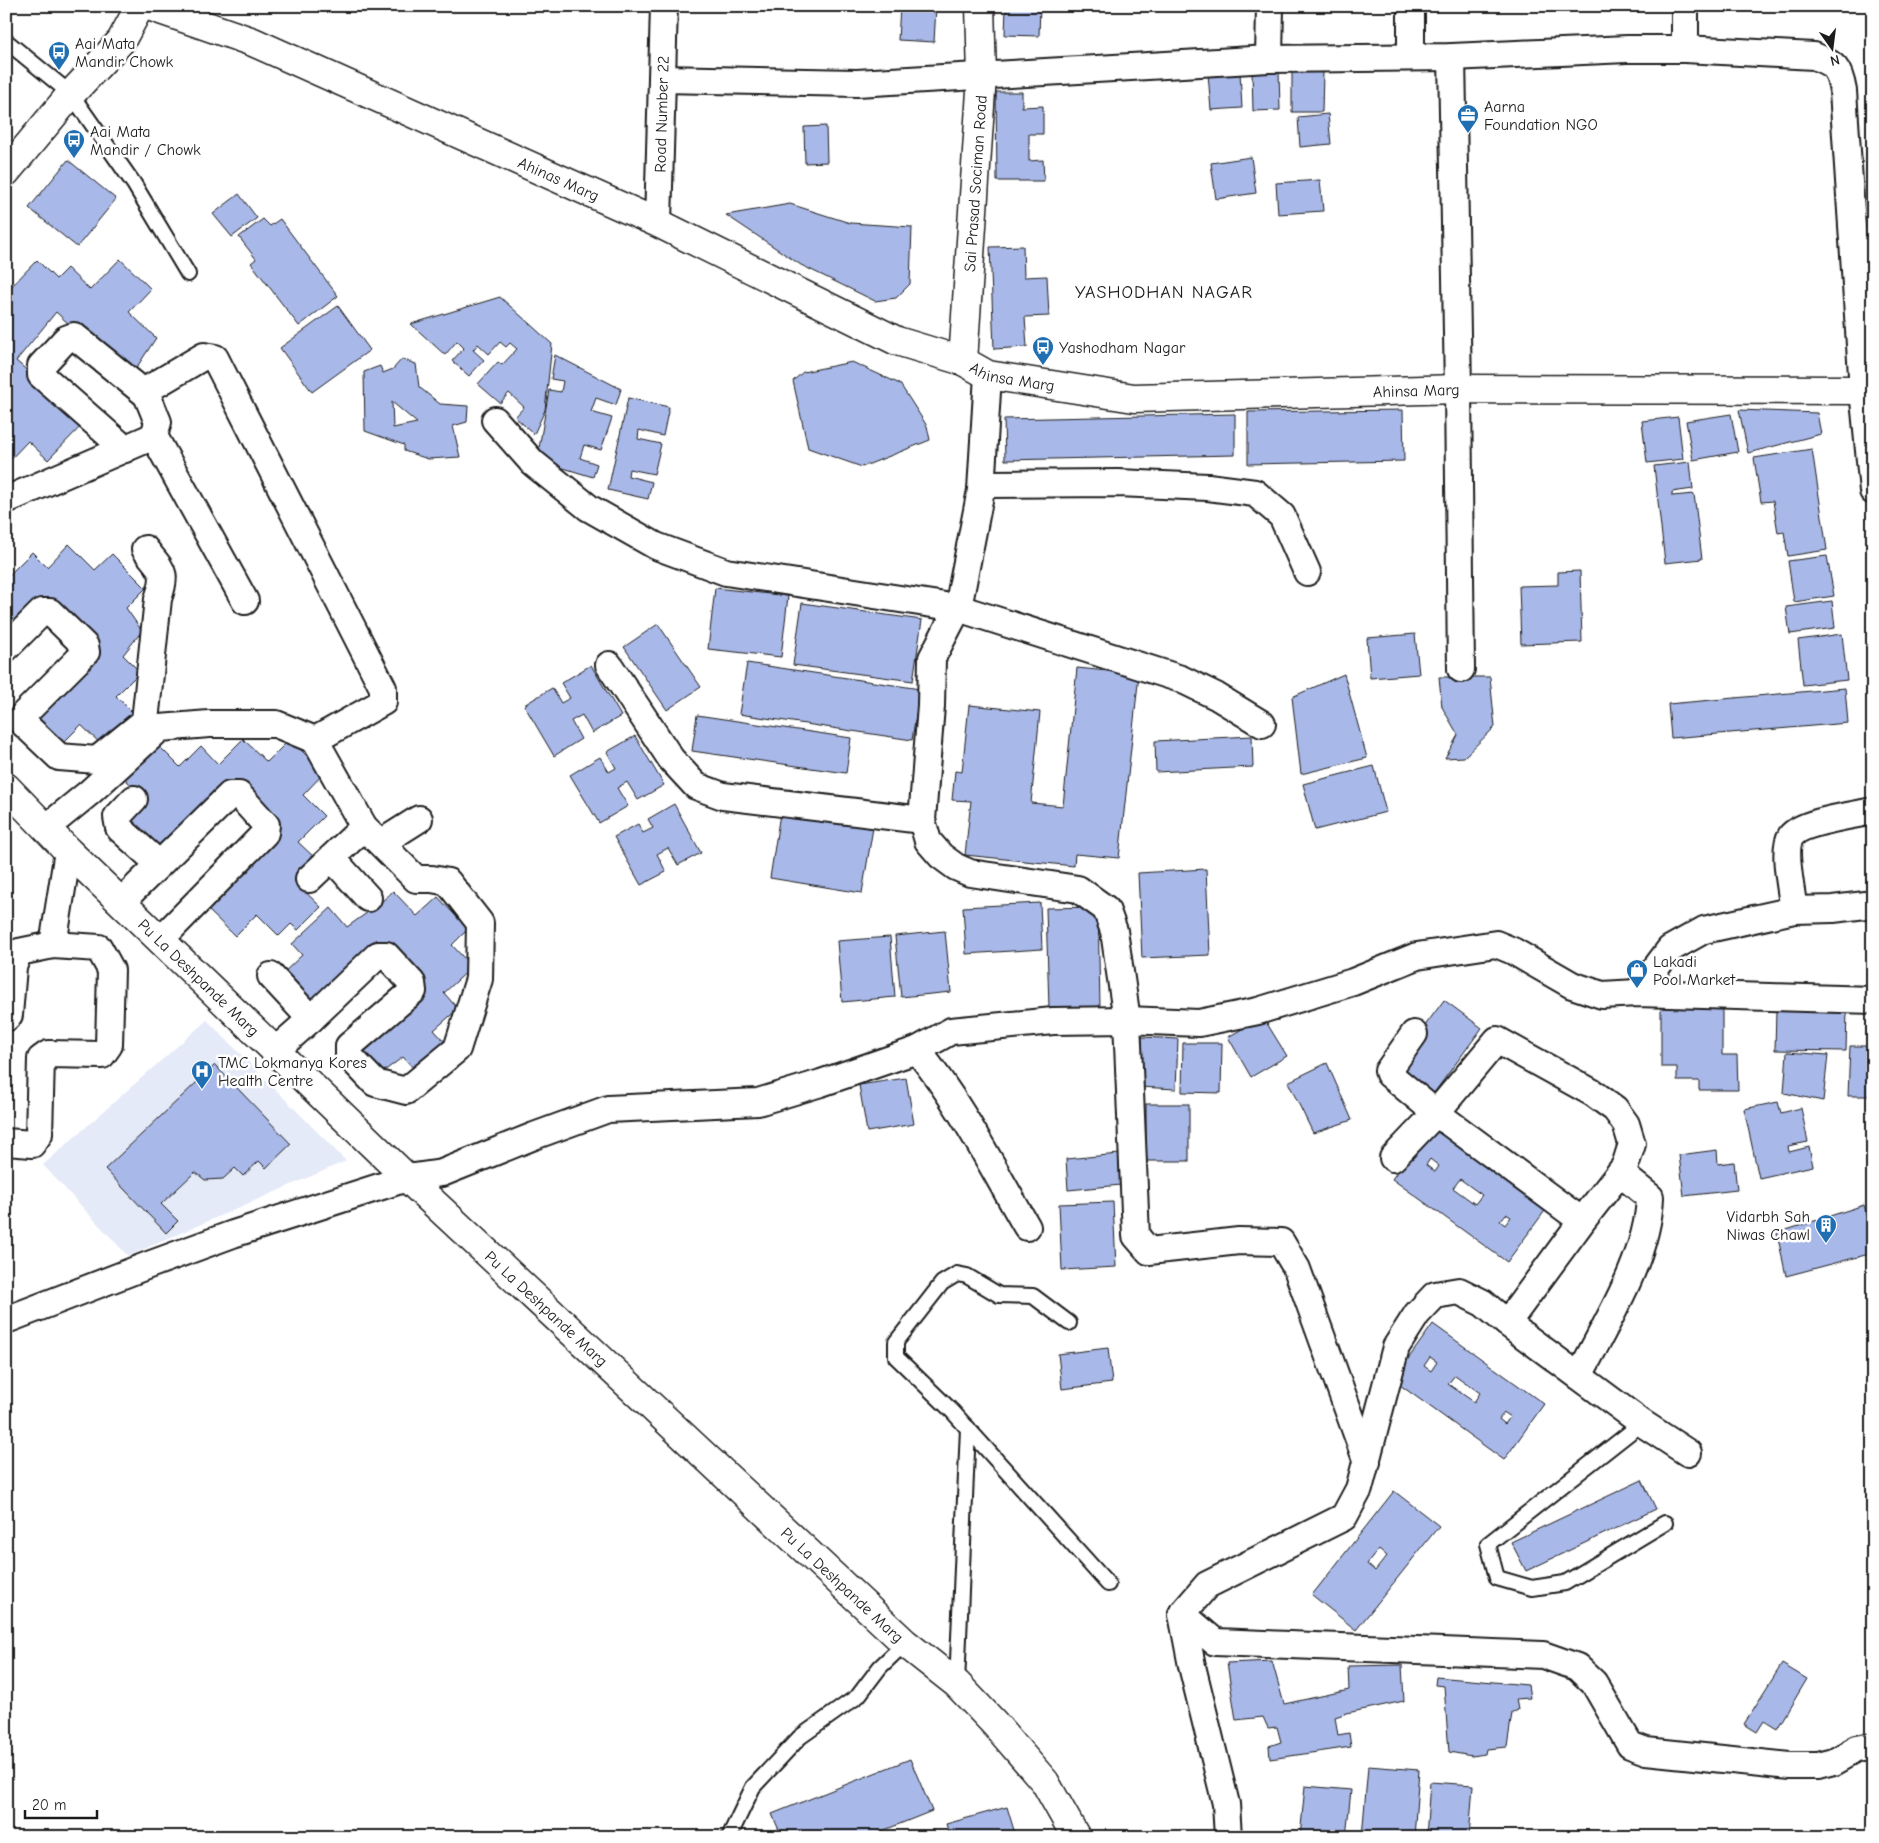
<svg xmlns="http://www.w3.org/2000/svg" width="1879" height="1843" font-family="'Comic Neue',sans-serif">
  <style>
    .built { fill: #e5eaf8 }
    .building { fill: #a8b8e8; stroke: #1c1c1c; fill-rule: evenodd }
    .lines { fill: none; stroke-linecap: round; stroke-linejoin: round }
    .service-casing { stroke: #1c1c1c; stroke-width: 18 }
    .minor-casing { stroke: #1c1c1c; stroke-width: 30 }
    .tertiary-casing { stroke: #1c1c1c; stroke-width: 31 }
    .service { stroke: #fff; stroke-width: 14 }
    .minor { stroke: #fff; stroke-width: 26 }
    .tertiary { stroke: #fff; stroke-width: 28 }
    .labels { text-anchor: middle; stroke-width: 5; stroke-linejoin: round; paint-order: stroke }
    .poi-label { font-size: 16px; fill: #1c1c1c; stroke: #fff; text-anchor: start }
    .street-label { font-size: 16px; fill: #1c1c1c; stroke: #fff }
    .neighbourhood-label { font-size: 18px; letter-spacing: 1px; fill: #1c1c1c; stroke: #fff }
  </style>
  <rect width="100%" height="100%" fill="#fff"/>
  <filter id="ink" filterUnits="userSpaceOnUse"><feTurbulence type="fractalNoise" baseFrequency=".02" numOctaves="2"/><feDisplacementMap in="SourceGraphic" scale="10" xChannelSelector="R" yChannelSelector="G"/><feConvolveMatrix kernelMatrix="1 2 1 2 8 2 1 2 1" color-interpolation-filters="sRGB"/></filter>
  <g filter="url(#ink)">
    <polygon class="built" points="207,1020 346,1161 128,1256 43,1165"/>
    <g class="building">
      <polygon points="900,6 936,7 934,42 898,40"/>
      <polygon points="1006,6 1040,6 1039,36 1005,35"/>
      <polygon points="1279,70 1280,110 1253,111 1252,71"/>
      <polygon points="1240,72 1242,108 1211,110 1208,74"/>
      <polygon points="1292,72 1323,72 1322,112 1292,112"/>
      <polygon points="996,92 1022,92 1022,107 1043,106 1043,134 1029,134 1029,161 1043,160 1044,181 997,181"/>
      <polygon points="1328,114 1331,144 1300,147 1298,117"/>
      <polygon points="826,126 827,162 805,163 804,127"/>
      <polygon points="1251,157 1256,193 1216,199 1211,163"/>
      <polygon points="68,160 116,199 77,247 29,208"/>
      <polygon points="1320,180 1323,211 1278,214 1276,183"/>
      <polygon points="239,194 257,218 232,237 213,214"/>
      <polygon points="790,204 850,223 912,227 910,284 896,298 875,301 801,265 726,215"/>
      <polygon points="263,219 270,226 280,219 338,296 299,326 251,263 256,259 239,237"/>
      <polygon points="1023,246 1024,277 1047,276 1049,316 1025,317 1027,347 994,349 990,247"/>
      <polygon points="120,259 151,289 129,312 156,338 133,373 93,347 56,312 16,361 60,398 85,422 48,460 28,441 6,464 6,287 9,289 37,260 56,279 67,268 90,290"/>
      <polygon points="500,297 552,344 545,410 534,434 515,417 524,407 509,393 500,403 478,384 498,362 502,365 517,349 510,343 506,347 500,342 489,354 478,344 473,350 484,360 469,376 452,361 464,348 457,341 445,355 411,324"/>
      <polygon points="338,306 370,350 312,392 280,348"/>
      <polygon points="555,355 621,389 616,405 596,398 591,412 612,418 601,450 584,445 580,458 597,464 593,477 537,460 549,390 561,392 563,381 551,379"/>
      <path d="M 402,359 L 416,364 L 419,387 L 440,404 L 468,406 L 467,422 L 453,426 L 460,457 L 428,459 L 404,451 L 404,445 L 365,431 L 364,372 L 380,366 L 383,373 L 393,369 ZM 392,402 L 417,423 L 393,428 Z"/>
      <polygon points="852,362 900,384 927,426 930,440 862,467 808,448 793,381 803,372"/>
      <polygon points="628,398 669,407 663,436 639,430 638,439 661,444 654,474 629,469 628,476 652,482 648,499 608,490"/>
      <polygon points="1403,410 1404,461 1248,464 1248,412"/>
      <polygon points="1739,410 1817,413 1821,434 1748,453"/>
      <polygon points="1235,414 1235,455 1005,460 1004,419"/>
      <polygon points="1731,414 1738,452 1693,460 1686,421"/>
      <polygon points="1678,417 1683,459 1647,463 1642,421"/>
      <polygon points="1812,449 1827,550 1788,556 1784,532 1778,533 1773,501 1761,502 1754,458"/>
      <polygon points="1690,462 1693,489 1672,492 1672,496 1694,494 1702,559 1665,563 1654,466"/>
      <polygon points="69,544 95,570 112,554 146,588 126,608 142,631 123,655 140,672 116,696 135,715 104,747 81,725 59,747 28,717 95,650 44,600 6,638 6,575 8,576 32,552 47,567"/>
      <polygon points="1827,556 1834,596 1794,602 1788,561"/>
      <polygon points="1580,571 1582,642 1521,644 1519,586 1558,585 1558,572"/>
      <polygon points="715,588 788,596 781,657 708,649"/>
      <polygon points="1832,601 1835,628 1790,634 1786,607"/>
      <polygon points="802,603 922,620 913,681 793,665"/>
      <polygon points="658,624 701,687 667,710 624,647"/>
      <polygon points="1415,634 1419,674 1370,678 1367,638"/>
      <polygon points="1842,634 1847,680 1803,685 1798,640"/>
      <polygon points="747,663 920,689 912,740 739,714"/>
      <polygon points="591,665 621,716 592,733 582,715 571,721 581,739 554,756 524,705 552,688 561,703 570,698 561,683"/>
      <polygon points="1077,668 1139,674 1119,858 1075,854 1074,866 965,855 971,801 952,800 955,771 962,772 969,705 1040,712 1031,803 1063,806"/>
      <polygon points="1344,674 1367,758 1301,774 1292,697"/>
      <polygon points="1439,677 1490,677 1495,727 1464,757 1445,758 1458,735 1442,707"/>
      <polygon points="1845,688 1848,723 1671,738 1668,704"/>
      <polygon points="697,715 851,738 846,773 692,751"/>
      <polygon points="635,736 664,785 638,800 627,782 617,788 628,806 599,823 570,775 600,757 609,772 616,768 607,752"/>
      <polygon points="1252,736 1253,767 1156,772 1155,741"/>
      <polygon points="243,739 267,762 290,739 324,773 303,795 324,816 298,842 316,859 294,881 321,907 298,930 291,924 279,936 257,914 235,936 206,908 279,833 227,780 153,854 123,824 146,800 125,779 158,745 180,767 201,746 218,764"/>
      <polygon points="1374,766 1386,812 1315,830 1303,784"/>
      <polygon points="674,804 701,853 678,865 668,848 657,854 666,872 641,885 614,837 638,824 643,833 653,828 648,819"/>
      <polygon points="781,807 874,822 862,893 770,878"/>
      <polygon points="1206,869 1210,955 1142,958 1138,873"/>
      <polygon points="393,891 417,916 438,897 468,929 452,945 472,967 444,993 458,1009 434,1030 446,1043 416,1071 403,1057 376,1077 355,1053 423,989 376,939 351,962 356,967 308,1006 280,976 302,955 292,944 331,908 347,927 378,905"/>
      <polygon points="1040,903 1042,949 966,954 963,907"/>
      <polygon points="1098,907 1100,1007 1049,1008 1046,908"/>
      <polygon points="945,931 951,992 901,997 895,936"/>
      <polygon points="890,937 895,997 842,1002 837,941"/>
      <polygon points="1444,1000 1482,1028 1428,1101 1390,1073"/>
      <polygon points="1661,1006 1722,1006 1722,1055 1737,1055 1738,1090 1699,1090 1699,1081 1677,1081 1677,1067 1661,1067"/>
      <polygon points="1776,1009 1847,1010 1846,1051 1775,1050"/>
      <polygon points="1263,1017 1287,1056 1251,1077 1228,1037"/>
      <polygon points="1142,1037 1178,1039 1176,1089 1139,1087"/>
      <polygon points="1183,1043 1222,1043 1221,1093 1182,1092"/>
      <polygon points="1850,1046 1873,1046 1873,1096 1848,1096"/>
      <polygon points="1787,1052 1828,1055 1823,1101 1784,1093"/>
      <polygon points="1327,1063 1352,1120 1313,1133 1288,1082"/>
      <polygon points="215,1065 291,1144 266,1168 259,1161 243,1176 235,1168 223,1179 205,1180 195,1172 161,1204 178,1221 166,1233 105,1169"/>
      <polygon points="906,1078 914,1124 867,1132 859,1085"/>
      <polygon points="1778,1102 1781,1113 1801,1108 1808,1142 1788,1146 1789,1152 1809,1147 1813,1166 1759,1178 1744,1109"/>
      <rect x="1146" y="1104" width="43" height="57"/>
      <path d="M 1434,1121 L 1550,1204 L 1507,1262 L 1392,1179 ZM 1430,1159 L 1439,1166 L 1435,1172 L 1426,1165 ZM 1460,1179 L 1482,1195 L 1475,1204 L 1453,1188 ZM 1506,1214 L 1511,1217 L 1505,1225 L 1500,1221 Z"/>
      <polygon points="1717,1150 1718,1164 1734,1162 1737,1190 1684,1196 1679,1155"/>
      <polygon points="1119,1154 1121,1185 1068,1190 1066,1159"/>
      <polygon points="1113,1202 1116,1267 1062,1270 1059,1204"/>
      <polygon points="1864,1205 1873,1234 1873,1253 1786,1276 1777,1233"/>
      <path d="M 1433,1324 L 1544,1404 L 1504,1460 L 1393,1380 ZM 1430,1357 L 1437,1362 L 1431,1371 L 1424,1366 ZM 1455,1375 L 1480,1393 L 1474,1402 L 1448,1384 ZM 1504,1413 L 1510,1417 L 1505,1424 L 1499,1419 Z"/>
      <polygon points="1108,1348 1112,1383 1062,1389 1058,1354"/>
      <polygon points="1642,1480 1656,1509 1526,1571 1511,1542"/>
      <path d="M 1394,1491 L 1439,1526 L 1356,1630 L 1312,1595 ZM 1379,1549 L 1387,1556 L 1375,1571 L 1367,1564 Z"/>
      <polygon points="1272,1661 1284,1704 1349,1690 1348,1666 1402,1665 1404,1701 1347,1713 1335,1717 1338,1735 1349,1733 1351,1747 1270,1759 1269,1746 1281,1742 1277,1727 1268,1728 1263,1717 1236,1720 1227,1663"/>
      <polygon points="1782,1664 1807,1679 1777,1729 1764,1721 1757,1732 1744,1724"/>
      <polygon points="1436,1677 1528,1685 1530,1698 1516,1699 1518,1710 1512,1713 1507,1747 1486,1749 1485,1754 1472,1756 1449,1752 1444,1686 1435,1685"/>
      <polygon points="910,1759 932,1811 867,1837 782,1837 772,1814"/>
      <polygon points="1368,1766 1419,1770 1414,1837 1362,1837"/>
      <polygon points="1430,1782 1473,1785 1469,1837 1426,1837"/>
      <polygon points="1305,1786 1351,1790 1346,1837 1300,1837"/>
      <polygon points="1007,1807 1016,1837 950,1837 946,1824"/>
    </g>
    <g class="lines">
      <g class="service-casing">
        <g id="service">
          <polyline points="6,41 71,94 134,184 188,274"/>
          <polyline points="1069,1323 1033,1296 999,1295 967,1276 957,1274 942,1283 896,1342 896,1357 953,1412 1108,1584"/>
          <polyline points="1642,1423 1488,1544 1497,1578 1532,1588 1565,1583 1665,1523"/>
          <polyline points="957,1684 968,1428"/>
          <polyline points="729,1837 753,1787 800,1737 858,1696 880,1667 905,1643"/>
        </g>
      </g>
      <g class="minor-casing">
        <g id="minor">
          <polyline points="1411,6 1411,57"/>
          <polyline points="1685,49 1685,6"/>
          <polyline points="1452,57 1458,389 1461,669"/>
          <polyline points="1269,59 1270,6"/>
          <path d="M 662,79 L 857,83 L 1269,59 L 1452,57 L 1627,49 L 1685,49 L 1814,56 C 1835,64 1839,68 1843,91 L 1863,390 L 1873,491"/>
          <path id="s1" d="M 658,223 L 664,6"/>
          <polyline points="988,375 981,490 958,608 932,658 931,706 922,820 928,841 941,856 956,867 970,873 1078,889 1106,909 1114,931 1127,1020 1136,1236 1149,1251 1239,1241 1281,1242 1297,1269 1367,1462"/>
          <polyline points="495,420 533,463 589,508 656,546 726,572 958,608 1181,679 1216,696 1262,724"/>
          <polyline points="154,436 158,422 147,395 150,388 204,356 215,358 383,688 383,702 315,740 364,827 416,879 432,879 448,882 480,923 479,979 457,1049 406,1091 375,1083 349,1056 349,1046 413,991 412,983 386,955 378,955 311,1019 271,976"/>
          <polyline points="125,449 41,375 41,366 66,339 74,336 147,395"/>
          <polyline points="981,490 985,484 1118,483 1208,487 1255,493 1282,516 1307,572"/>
          <polyline points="6,500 154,436 245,601"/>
          <path d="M 6,648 L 42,612 L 50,612 L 85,646 L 86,652 L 24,714 L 22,722 L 59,757 L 97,760 L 145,721 L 158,599 C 168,571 162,571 145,549"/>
          <polyline points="609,665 671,759 696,786 723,796 922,820"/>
          <polyline points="134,799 117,817 119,828 159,864"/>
          <polyline points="46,828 90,792 160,728 209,724 276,724 315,740"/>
          <polyline points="381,843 419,819"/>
          <polyline points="332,858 368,898"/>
          <polyline points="309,879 364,827"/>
          <polyline points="121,902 230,795 239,795 266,825 265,833 160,940"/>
          <path d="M 1794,910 C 1792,894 1782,849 1791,836 C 1801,822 1855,815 1873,811"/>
          <polyline points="53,945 68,851"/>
          <polyline points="1637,993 1670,949 1704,930 1794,910 1833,909 1873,904"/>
          <polyline points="6,1018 9,1015 13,967 19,952 53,945 99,948 111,970 109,1045 102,1055 48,1054 41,1059 39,1134 32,1144 6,1142"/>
          <path d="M 917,1050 C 961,1104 992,1167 1027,1227"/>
          <polyline points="275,1051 311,1019"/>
          <polyline points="1393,1158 1436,1113 1389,1074 1388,1071 1414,1034"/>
          <polyline points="6,1320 146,1266 233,1234 407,1178 442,1173 534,1136 608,1109 758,1102 821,1083 917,1050 951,1031 1053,1021 1127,1020 1199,1023 1258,1011 1353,982 1417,956 1496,944 1513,951 1572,985 1602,995 1637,993 1873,1000"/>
          <polyline points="1507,1323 1582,1221 1625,1166 1632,1144 1626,1124 1615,1109 1593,1093 1497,1040 1436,1113 1582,1221"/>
          <path d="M 1579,1376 C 1606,1323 1648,1258 1650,1197 L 1620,1173"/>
          <polyline points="1182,1614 1207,1585 1344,1517 1359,1489 1396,1347 1417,1314 1435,1295 1459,1291 1483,1303 1507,1323 1642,1423 1688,1453"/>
          <polyline points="1228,1837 1226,1804 1192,1666 1182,1614 1215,1642 1543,1655 1577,1667 1594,1683 1630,1745 1646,1751 1790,1766 1818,1766 1834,1762 1857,1749 1873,1746"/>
        </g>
      </g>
      <g class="tertiary-casing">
        <g id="tertiary">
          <path id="s2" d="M 149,6 L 253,42 L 658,223 L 897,341 L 963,361 L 988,375 L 1134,398 L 1458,389 L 1863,390 L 1873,395"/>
          <polyline points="6,172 71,94 121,41 140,6"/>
          <path id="s3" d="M 963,361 L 982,76 L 980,6"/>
          <path id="s4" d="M 6,787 L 68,851 L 407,1178 L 905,1643 L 957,1684 L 995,1724 L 1045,1782 L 1076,1837"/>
        </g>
      </g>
      <use href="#service" class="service"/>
      <use href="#minor" class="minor"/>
      <use href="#tertiary" class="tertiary"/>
    </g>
  </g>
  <defs>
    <g id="bus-pin" transform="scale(1.125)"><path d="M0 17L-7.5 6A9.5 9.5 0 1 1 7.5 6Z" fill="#1f6fb2" stroke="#fff"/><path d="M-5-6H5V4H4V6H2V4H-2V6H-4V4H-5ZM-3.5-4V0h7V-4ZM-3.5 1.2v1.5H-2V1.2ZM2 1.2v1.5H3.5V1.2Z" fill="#fff"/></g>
    <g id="office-pin" transform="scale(1.125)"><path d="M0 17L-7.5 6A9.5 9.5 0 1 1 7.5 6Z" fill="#1f6fb2" stroke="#fff"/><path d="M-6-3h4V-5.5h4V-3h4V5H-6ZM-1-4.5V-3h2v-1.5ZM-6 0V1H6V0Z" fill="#fff"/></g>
    <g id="shop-pin" transform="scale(1.125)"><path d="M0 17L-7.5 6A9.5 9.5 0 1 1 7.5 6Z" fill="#1f6fb2" stroke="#fff"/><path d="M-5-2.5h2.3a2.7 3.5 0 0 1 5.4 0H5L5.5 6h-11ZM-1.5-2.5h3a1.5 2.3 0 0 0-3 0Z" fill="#fff"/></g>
    <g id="hospital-pin" transform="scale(1.125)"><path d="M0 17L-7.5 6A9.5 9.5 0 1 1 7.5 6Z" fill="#1f6fb2" stroke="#fff"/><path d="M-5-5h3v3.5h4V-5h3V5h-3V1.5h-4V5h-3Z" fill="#fff"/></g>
    <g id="building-pin" transform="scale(1.125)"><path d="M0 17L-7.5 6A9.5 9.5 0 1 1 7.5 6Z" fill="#1f6fb2" stroke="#fff"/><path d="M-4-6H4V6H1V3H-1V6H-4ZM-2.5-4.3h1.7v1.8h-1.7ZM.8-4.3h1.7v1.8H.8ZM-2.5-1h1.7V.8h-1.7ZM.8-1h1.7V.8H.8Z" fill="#fff"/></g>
  </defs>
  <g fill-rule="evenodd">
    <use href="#bus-pin" x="59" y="52"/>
    <use href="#office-pin" x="1468" y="115"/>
    <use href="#bus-pin" x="74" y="140"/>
    <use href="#bus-pin" x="1043" y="347"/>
    <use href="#shop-pin" x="1637" y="970"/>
    <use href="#hospital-pin" x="202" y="1071"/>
    <use href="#building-pin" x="1826" y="1225"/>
  </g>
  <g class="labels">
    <g class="poi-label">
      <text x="75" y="49">Aai Mata<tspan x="75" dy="18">Mandir Chowk</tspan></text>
      <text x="1484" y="112">Aarna<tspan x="1484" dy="18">Foundation NGO</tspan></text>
      <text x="90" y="137">Aai Mata<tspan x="90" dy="18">Mandir / Chowk</tspan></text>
      <text x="1059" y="353">Yashodham Nagar</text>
      <text x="1653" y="967">Lakadi<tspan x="1653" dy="18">Pool Market</tspan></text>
      <text x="218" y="1068">TMC Lokmanya Kores<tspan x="218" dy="18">Health Centre</tspan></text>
      <text x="1810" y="1222" text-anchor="end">Vidarbh Sah<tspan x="1810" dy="18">Niwas Chawl</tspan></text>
    </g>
    <g class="street-label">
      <text dy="6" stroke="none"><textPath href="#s1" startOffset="109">Road Number 22</textPath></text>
      <text dy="6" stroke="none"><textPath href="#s2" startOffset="445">Ahinas Marg</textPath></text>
      <text dy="6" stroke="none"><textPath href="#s3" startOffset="178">Sai Prasad Sociman Road</textPath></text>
      <text dy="6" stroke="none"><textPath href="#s2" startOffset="942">Ahinsa Marg</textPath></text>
      <text dy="6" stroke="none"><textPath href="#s2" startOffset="1348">Ahinsa Marg</textPath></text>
      <text dy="6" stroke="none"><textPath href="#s4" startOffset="271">Pu La Deshpande Marg</textPath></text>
      <text dy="6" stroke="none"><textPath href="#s4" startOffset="751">Pu La Deshpande Marg</textPath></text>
      <text dy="6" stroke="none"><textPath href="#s4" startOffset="1156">Pu La Deshpande Marg</textPath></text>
    </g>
    <g class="neighbourhood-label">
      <text x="1164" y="298">YASHODHAN NAGAR</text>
    </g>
  </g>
  <rect width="1879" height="1843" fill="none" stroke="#fff" stroke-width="25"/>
  <rect x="12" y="12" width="1854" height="1818" fill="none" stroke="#1c1c1c" stroke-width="2" filter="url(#ink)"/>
  <g transform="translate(1832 48) rotate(166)" stroke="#ffffff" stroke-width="4" paint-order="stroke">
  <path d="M0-4L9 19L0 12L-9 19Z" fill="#1c1c1c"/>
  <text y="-8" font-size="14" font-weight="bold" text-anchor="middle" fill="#1c1c1c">N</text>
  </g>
  <path d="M25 1810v8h72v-8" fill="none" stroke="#1c1c1c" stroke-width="2.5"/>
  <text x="32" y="1810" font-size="15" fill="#1c1c1c" stroke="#ffffff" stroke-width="4" paint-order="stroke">20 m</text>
</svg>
